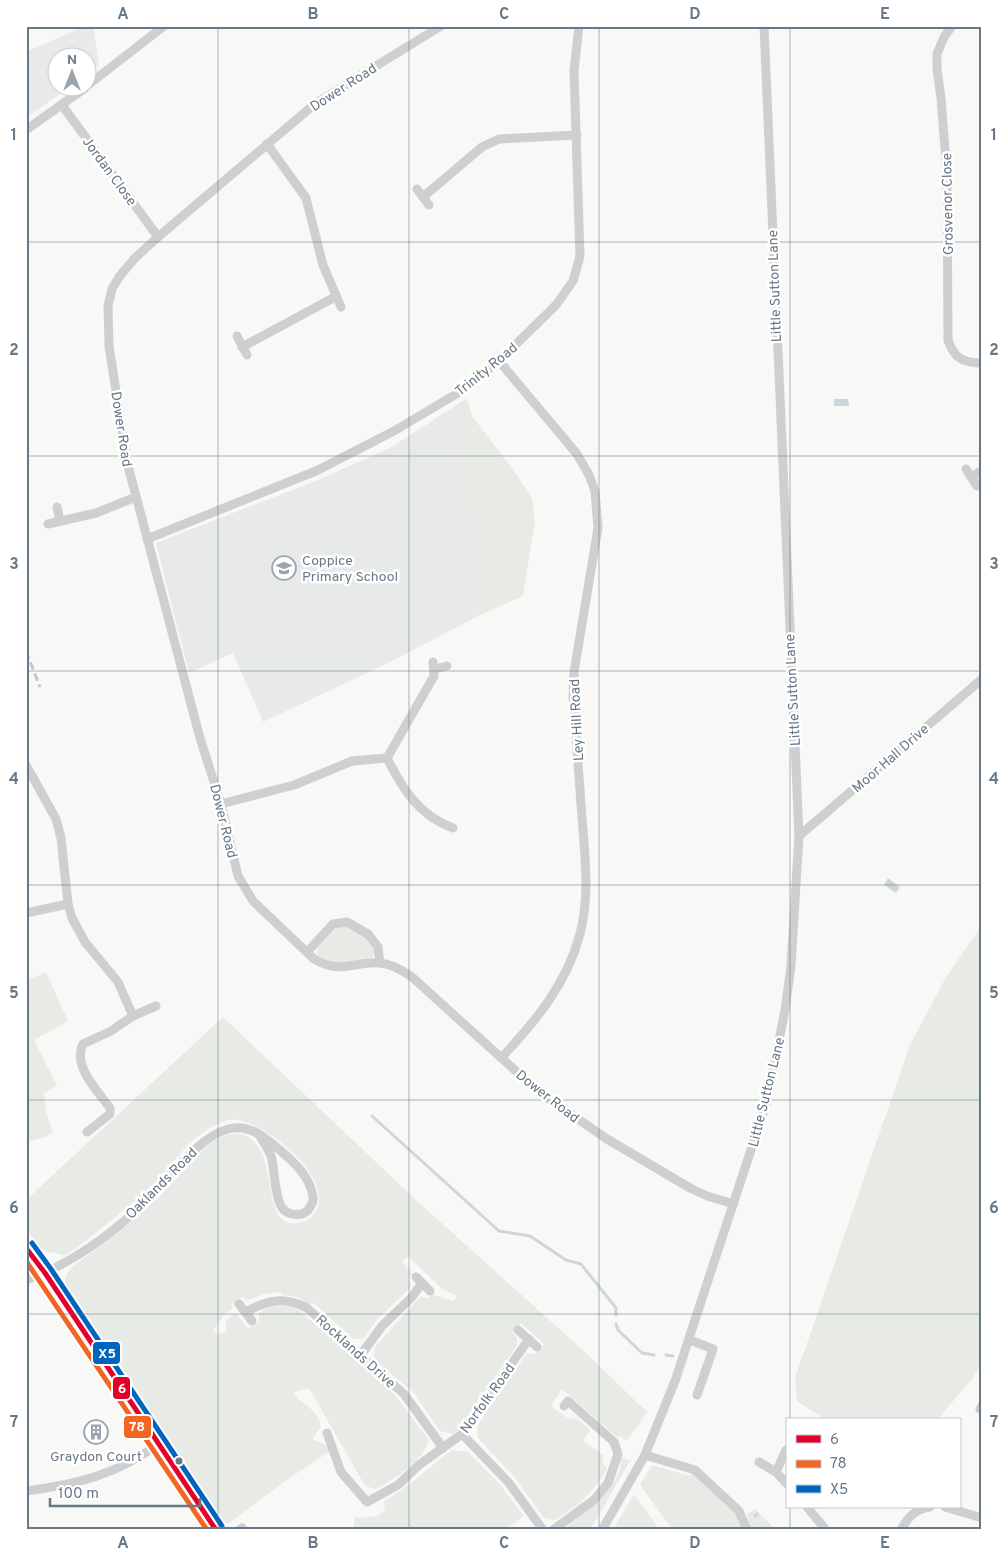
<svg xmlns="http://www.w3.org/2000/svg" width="1008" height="1556" font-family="Overpass,sans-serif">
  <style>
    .built { fill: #e8e9e9 }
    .green { fill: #e8ebe5 }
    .water { fill: #cfd6d9 }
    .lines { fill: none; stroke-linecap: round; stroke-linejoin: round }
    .stream { stroke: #cfd6d9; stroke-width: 3 }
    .primary-casing { stroke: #d4d4d5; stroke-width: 16 }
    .street { stroke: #cecfd0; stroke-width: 9 }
    .primary { stroke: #e1e2e3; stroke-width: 14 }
    .rail { stroke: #c4c6c7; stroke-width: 3; stroke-dasharray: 8 4; stroke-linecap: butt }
    .bus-1-casing { stroke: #fff; stroke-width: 9 }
    .bus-2-casing { stroke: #fff; stroke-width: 9 }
    .bus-3-casing { stroke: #fff; stroke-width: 9 }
    .bus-1 { stroke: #e4002b; stroke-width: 5 }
    .bus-2 { stroke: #f26522; stroke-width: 5 }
    .bus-3 { stroke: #0065bd; stroke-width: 5 }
    .grid { fill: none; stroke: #687886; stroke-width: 1; stroke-opacity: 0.55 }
    .bus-dot { fill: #687886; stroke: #fff; stroke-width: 2 }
    .labels { text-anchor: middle; stroke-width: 5; stroke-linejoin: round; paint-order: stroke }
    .street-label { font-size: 14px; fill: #687886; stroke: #fff }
    .poi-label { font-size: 14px; fill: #687886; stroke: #fff; text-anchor: start }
    .line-badge { stroke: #fff; stroke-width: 2 }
    .badge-label { font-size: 14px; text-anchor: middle; font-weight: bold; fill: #fff }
    .neatline { fill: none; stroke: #687886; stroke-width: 2 }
    .grid-label { font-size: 16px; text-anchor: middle; font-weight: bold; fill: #687886 }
  </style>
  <rect width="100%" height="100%" fill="#f8f8f7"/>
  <g class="built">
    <polygon points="85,26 93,26 99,65 88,73 88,58 58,58 58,88 68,88 26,118 26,52"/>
    <polygon points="458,404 480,615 388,663 263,722 233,653 189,673 156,543 318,480 390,448"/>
  </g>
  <g class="green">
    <polygon points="467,398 472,416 516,474 532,498 535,521 523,596 480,615 458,404"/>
    <path d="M 343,925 L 355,928 L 374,945 L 375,953 L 372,958 C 355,964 332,968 317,955 L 317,947 L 337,927 Z"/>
    <polygon points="982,925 982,1362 972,1379 937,1420 826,1420 797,1401 795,1378 910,1045 945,979"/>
    <polygon points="46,972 68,1021 34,1040 57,1086 44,1093 46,1112 53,1132 46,1137 26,1142 26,981"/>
    <path d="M 223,1017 L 416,1200 L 587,1354 L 647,1412 L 627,1441 L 620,1436 L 618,1438 L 562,1389 L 551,1406 L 569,1419 L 576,1418 L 590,1430 L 583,1441 L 604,1455 L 602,1461 L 607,1469 C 592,1494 580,1504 555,1520 L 544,1518 L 515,1478 L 478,1438 L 477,1427 L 488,1409 L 527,1353 L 535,1354 L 544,1344 L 521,1323 L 512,1332 L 517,1338 L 517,1345 L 458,1430 L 453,1434 L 440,1431 L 410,1387 L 408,1388 L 374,1359 L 375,1347 L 420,1297 L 429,1298 L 432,1294 L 453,1301 L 457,1296 L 441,1288 L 408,1256 L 402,1262 L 412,1273 L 409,1277 L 411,1287 L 377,1320 L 364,1338 L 353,1339 L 314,1303 L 309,1304 L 298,1297 L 282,1295 L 281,1292 L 265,1294 L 248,1300 L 242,1297 L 231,1306 L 233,1308 L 225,1314 L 213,1330 L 218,1335 L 226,1332 L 226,1321 L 236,1313 L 248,1329 L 259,1321 L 259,1313 C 269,1304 287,1304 299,1310 L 394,1394 L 429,1440 C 423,1462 394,1479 376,1489 L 365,1486 L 309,1388 L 294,1392 C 300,1406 323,1410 320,1429 L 314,1436 L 313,1440 L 325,1444 L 330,1451 L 291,1477 L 226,1525 L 66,1287 L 65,1277 L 71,1268 C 103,1245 134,1221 162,1194 C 179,1177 194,1156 213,1142 C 220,1137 229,1133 238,1134 C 288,1141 251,1242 308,1220 C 351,1187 257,1112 228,1120 C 192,1130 172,1167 146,1191 C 123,1212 99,1230 75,1249 L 64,1255 L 43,1251 L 26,1229 L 26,1200 Z"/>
    <path d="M 452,1450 L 468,1452 L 498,1482 L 524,1516 L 504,1530 L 353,1530 L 355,1517 C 367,1518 389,1519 384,1501 C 409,1487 429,1467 452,1450 Z"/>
    <path d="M 621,1457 L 630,1461 L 590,1530 L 564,1530 C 582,1512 623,1488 621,1457 Z"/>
    <polygon points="652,1465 690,1476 691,1473 697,1476 737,1516 741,1523 740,1530 673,1530 640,1485"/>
    <polygon points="634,1494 660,1530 613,1530"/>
    <polygon points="755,1509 776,1530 751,1530 747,1514"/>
  </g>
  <g class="water">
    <polygon points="834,399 848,399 849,406 834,406"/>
    <polygon points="888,878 900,887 896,893 884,885"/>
  </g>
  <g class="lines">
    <g class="stream">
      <polyline points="372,1116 499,1231 530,1236 566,1260 581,1264 616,1308 616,1315"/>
      <polyline points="616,1324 618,1330 642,1353 654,1355"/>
      <polyline points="666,1355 673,1356"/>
      <polyline points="755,1516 757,1514"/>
    </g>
    <g class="primary-casing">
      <polyline id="primary" points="26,1248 45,1273 216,1530"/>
    </g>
    <g class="street">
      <path d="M 441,26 L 316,103 L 158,237 L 135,258 L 119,277 L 112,289 L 108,306 L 109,346 L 127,462 L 200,738 L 221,804 L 238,876 L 253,901 L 314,959 C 341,975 353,961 380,963 C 392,964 402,970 412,977 L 539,1092 L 607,1139 L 690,1188 L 707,1196 L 734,1204"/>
      <path d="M 952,26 L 944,37 L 937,54 L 937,69 L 941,98 L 947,175 L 948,340 C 954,358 963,363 982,363"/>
      <polyline points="88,85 164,26"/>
      <polyline points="62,105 158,237"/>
      <polyline points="26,130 85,88"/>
      <polyline points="267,144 306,198 323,265 341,307"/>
      <polyline points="417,189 429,205"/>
      <polyline points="423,197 482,147 499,139 577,135"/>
      <polyline points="237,336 247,355"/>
      <polyline points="242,347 335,297"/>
      <path d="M 499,361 L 577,454 L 589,475 L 595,491 L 598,528 L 574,672 L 573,696 C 576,737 579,777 582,817 C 585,857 590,896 580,934 C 567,984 535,1022 501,1058"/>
      <polyline points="966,469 977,486"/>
      <polyline points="972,477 982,470"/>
      <polyline points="57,507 60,521"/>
      <polyline points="48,524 96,513 136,497"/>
      <polyline points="147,539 316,471 394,431 458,393 499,361 556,305 573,281 580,256 574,71 579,26"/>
      <polyline points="435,669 447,666"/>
      <path d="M 387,758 C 402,788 419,816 453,828"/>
      <polyline points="26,765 56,819 61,838 68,904 72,918 85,942 118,982 133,1016"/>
      <polyline points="221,804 294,785 352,761 387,758 434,676 433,662"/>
      <polyline points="799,836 982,679"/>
      <polyline points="26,913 68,904"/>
      <polyline points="307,952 333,924 347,922 368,934 378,947 380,963"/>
      <path d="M 87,1132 L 110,1114 L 110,1108 C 98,1091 72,1066 83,1044 L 111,1031 L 133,1016 L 156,1006"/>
      <polyline points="416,1277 430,1291"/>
      <path d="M 26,1280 C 70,1265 114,1233 146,1201 C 168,1180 198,1137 228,1129 C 249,1123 266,1138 281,1151 C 296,1164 309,1176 313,1196 C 314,1202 311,1206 308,1210 C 300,1218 284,1215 280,1204 C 274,1189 275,1171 271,1156 C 268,1148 262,1140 258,1133"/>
      <polyline points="239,1304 252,1321"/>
      <path d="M 246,1312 C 267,1300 285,1296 307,1308 L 404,1394 L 443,1448"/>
      <polyline points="518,1330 537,1347"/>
      <polyline points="690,1340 713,1349 697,1395"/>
      <polyline points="360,1356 382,1326 411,1298 422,1283"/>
      <polyline points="980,1409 982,1406"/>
      <polyline points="327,1433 341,1472 367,1502 398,1485 419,1465 462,1434 529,1339"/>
      <polyline points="462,1434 509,1483 543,1530"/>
      <polyline points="645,1455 695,1470 739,1511 747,1530"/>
      <polyline points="759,1462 776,1472 787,1484"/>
      <polyline points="776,1472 786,1450"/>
      <path d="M 26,1491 C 77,1484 117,1475 158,1444"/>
      <polyline points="807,1507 826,1530"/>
      <polyline points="945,1507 982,1518"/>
      <polyline points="239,1530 242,1528 244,1530"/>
      <polyline points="553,1530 594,1500 608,1483 618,1454 614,1442 568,1401 564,1406"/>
      <polyline points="602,1530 645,1455 675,1381 767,1101 785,1010 791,966 799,836 764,26"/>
      <path d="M 901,1530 C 908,1517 915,1509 930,1507"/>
    </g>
    <use href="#primary" class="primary"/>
    <polyline class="rail" points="26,651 40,687"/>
    <g class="bus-1-casing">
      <polyline id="bus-1" points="26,1248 45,1273 216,1530"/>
    </g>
    <g class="bus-2-casing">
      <polyline id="bus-2" points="26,1261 207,1530"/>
    </g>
    <g class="bus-3-casing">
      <polyline id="bus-3" points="32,1243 51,1269 222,1526"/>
    </g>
    <use href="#bus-1" class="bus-1"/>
    <use href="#bus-2" class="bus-2"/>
    <use href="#bus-3" class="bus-3"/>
  </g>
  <path class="grid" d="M 218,26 L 218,1530M 409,26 L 409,1530M 599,26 L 599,1530M 790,26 L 790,1420M 26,242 L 982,242M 26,456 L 982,456M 26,671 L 982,671M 26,885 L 982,885M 26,1100 L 982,1100M 26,1314 L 982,1314M 790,1507 L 790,1530"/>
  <defs>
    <g id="school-ring" transform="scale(1.25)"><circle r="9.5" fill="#fff" stroke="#9aa5ae" stroke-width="1.5"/><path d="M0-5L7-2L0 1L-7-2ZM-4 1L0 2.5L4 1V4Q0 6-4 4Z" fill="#9aa5ae"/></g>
    <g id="building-ring" transform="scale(1.25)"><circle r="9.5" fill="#fff" stroke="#9aa5ae" stroke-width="1.5"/><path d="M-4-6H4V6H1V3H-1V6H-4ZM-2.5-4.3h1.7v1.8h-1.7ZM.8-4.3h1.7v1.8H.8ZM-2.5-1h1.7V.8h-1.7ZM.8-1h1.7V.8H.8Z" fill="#9aa5ae"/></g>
  </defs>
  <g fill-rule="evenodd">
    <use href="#school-ring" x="284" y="568"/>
    <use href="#building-ring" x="96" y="1432"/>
  </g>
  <circle class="bus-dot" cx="179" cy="1461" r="4.5"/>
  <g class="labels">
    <g class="street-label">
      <text transform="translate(343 87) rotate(-33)" y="5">Dower Road</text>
      <text transform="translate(110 171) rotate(54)" y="5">Jordan Close</text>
      <text transform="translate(947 204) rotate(-91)" y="5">Grosvenor Close</text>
      <text transform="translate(774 286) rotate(-92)" y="5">Little Sutton Lane</text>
      <text transform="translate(486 369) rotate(-39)" y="5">Trinity Road</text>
      <text transform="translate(122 429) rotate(81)" y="5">Dower Road</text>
      <text transform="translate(792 690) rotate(-93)" y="5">Little Sutton Lane</text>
      <text transform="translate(576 720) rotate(-93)" y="5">Ley Hill Road</text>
      <text transform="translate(890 758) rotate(-41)" y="5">Moor Hall Drive</text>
      <text transform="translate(224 821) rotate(76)" y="5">Dower Road</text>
      <text transform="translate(766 1092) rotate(-76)" y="5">Little Sutton Lane</text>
      <text transform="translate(548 1096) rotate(38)" y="5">Dower Road</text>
      <text transform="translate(161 1183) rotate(-45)" y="5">Oaklands Road</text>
      <text transform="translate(356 1351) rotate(42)" y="5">Rocklands Drive</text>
      <text transform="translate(487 1398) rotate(-54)" y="5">Norfolk Road</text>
    </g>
    <g class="poi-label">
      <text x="302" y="565">Coppice<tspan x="302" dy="16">Primary School</tspan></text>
      <text x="96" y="1461" text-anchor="middle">Graydon Court</text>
    </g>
  </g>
  <g class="line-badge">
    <rect x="92" y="1341" width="29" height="24" rx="5" fill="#0065bd"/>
    <rect x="112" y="1376" width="19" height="24" rx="5" fill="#e4002b"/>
    <rect x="123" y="1415" width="29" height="24" rx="5" fill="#f26522"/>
  </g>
  <g class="badge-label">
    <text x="107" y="1358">X5</text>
    <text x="122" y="1393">6</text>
    <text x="137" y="1431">78</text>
  </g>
  <rect width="1008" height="1556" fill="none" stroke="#ffffff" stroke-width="55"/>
  <rect x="786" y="1418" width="175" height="90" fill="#ffffff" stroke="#c3c9cf"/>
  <rect x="796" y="1435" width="25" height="8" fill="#e4002b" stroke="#c3c9cf"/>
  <text x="830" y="1444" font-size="15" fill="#687886">6</text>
  <rect x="796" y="1460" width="25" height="8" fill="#f26522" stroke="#c3c9cf"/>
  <text x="830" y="1468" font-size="15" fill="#687886">78</text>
  <rect x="796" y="1485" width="25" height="8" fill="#0065bd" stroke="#c3c9cf"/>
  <text x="830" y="1494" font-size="15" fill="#687886">X5</text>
  <g transform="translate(72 72)"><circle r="24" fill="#ffffff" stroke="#c3c9cf"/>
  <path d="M0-4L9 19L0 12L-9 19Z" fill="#9aa5ae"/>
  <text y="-8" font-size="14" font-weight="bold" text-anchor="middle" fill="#687886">N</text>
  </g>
  <path d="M50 1498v8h150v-8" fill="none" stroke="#687886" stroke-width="2.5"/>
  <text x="58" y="1498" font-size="15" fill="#687886" stroke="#ffffff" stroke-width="4" paint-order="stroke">100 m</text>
  <rect x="28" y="28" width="952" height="1500" class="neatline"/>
  <g class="grid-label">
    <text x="123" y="19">A</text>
    <text x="313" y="19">B</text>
    <text x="504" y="19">C</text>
    <text x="695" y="19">D</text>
    <text x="885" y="19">E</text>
    <text x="14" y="140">1</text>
    <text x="994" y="140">1</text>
    <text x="14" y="355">2</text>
    <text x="994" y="355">2</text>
    <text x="14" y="569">3</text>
    <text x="994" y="569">3</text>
    <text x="14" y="784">4</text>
    <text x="994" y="784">4</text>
    <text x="14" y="998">5</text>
    <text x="994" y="998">5</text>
    <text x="14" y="1213">6</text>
    <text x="994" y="1213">6</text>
    <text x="14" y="1427">7</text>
    <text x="994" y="1427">7</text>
    <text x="123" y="1548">A</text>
    <text x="313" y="1548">B</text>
    <text x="504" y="1548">C</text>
    <text x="695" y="1548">D</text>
    <text x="885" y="1548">E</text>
  </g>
</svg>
